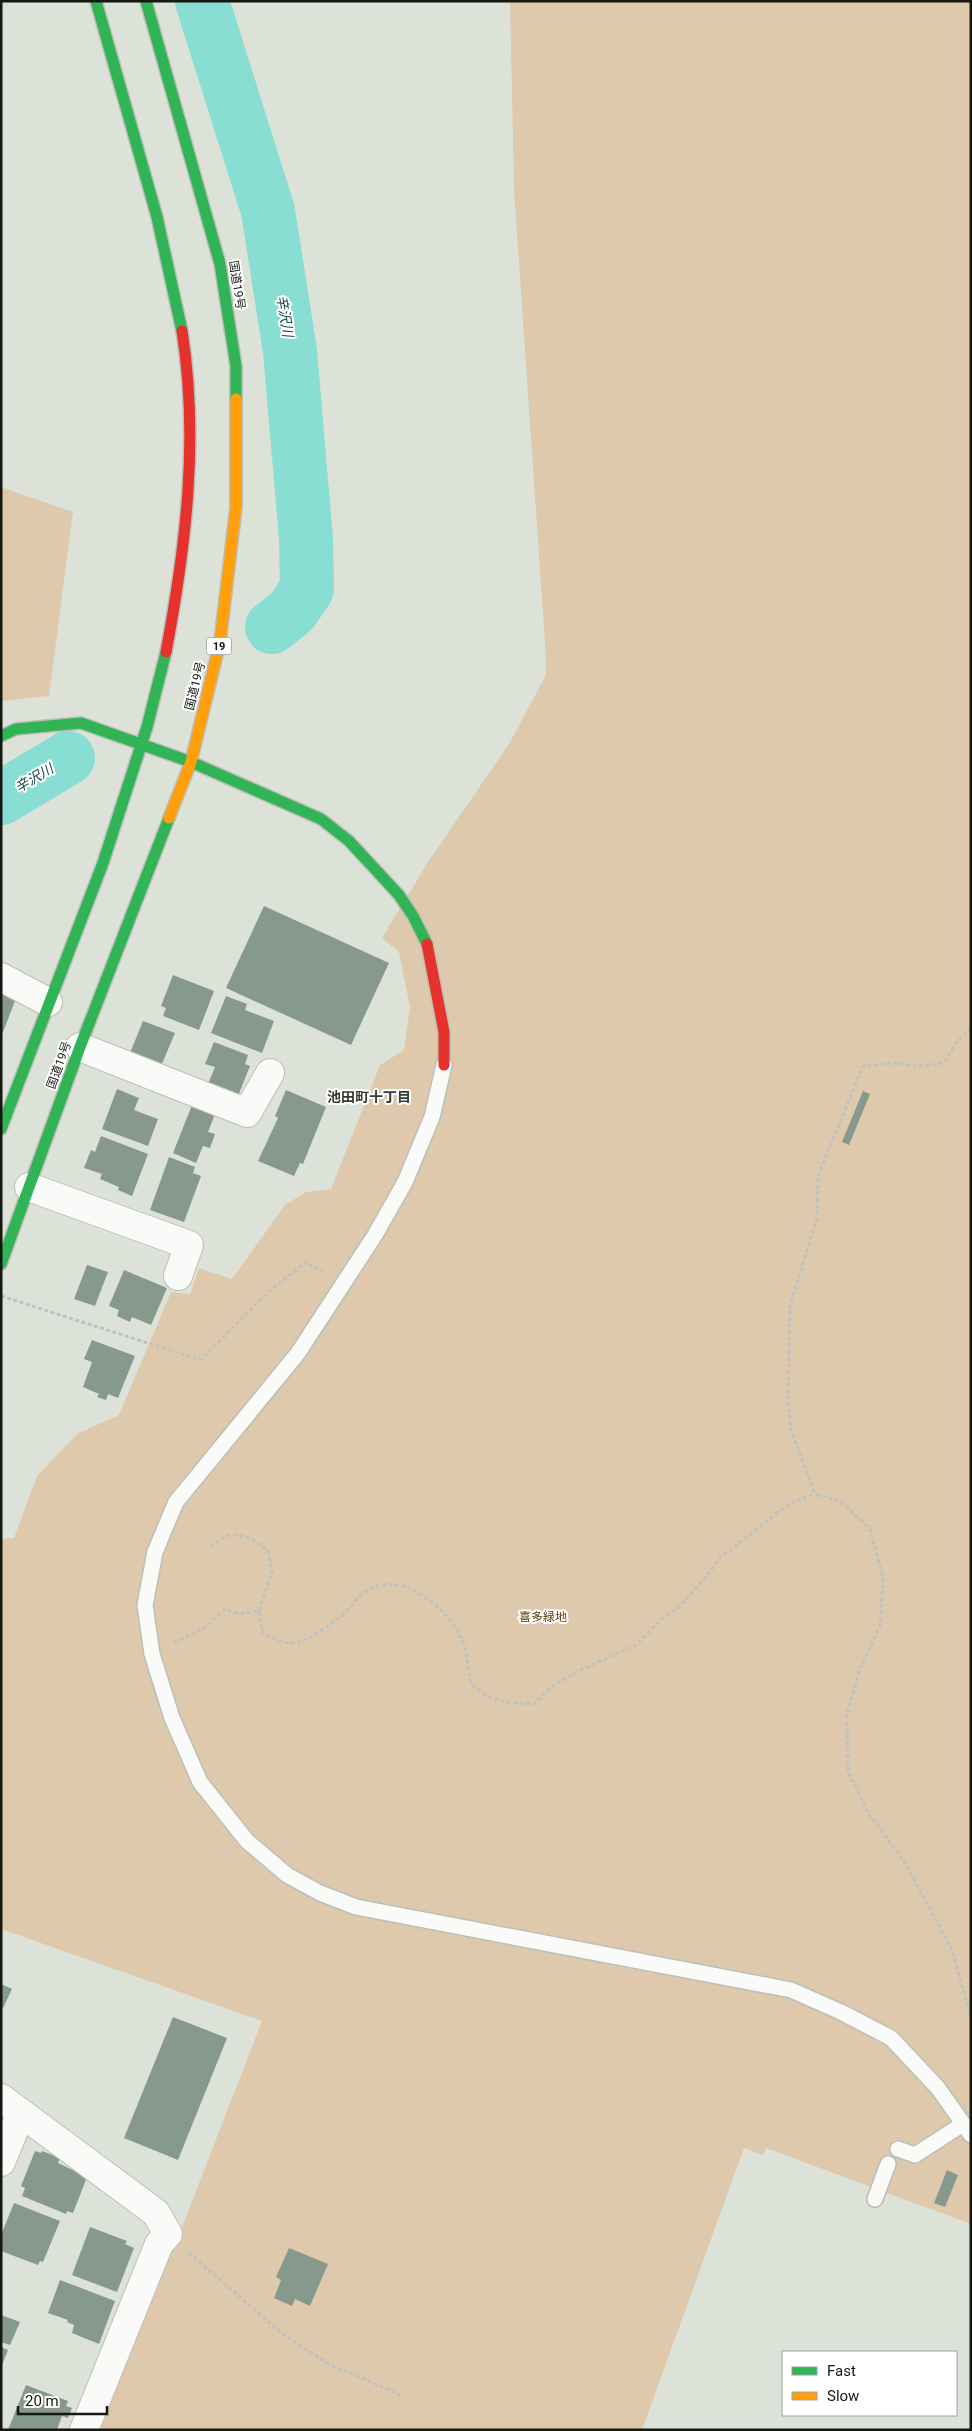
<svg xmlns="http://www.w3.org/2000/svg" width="972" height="2431" font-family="Roboto,'Noto Sans JP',sans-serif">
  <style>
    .green { fill: #dec9ad }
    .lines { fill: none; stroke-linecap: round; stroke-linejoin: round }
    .river { stroke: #88ded3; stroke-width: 54 }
    .building { fill: #86998c }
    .lane-casing { stroke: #bcbfb8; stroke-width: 18 }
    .street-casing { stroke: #bcbfb8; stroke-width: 30 }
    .fast-casing { stroke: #bcbfb8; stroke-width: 14 }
    .slow-casing { stroke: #bcbfb8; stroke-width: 14 }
    .jam-casing { stroke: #bcbfb8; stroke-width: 14 }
    .path { stroke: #c0c2bf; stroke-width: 3; stroke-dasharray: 4 2.5; stroke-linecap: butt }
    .lane { stroke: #fafbf9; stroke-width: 15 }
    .street { stroke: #fafbf9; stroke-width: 28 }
    .fast { stroke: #30b455; stroke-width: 11 }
    .slow { stroke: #ff9f0a; stroke-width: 11 }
    .jam { stroke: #e5322d; stroke-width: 11 }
    .labels { text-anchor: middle; stroke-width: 4; stroke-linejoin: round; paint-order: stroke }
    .shield { fill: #fff; stroke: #5b5d59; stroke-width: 1 }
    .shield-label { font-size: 11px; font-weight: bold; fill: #151712 }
    .street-label { font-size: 12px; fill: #151712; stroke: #fff }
    .park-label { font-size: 12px; fill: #623a03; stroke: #fff }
    .water-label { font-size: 14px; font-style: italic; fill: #124843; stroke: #fff }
    .neighbourhood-label { font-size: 14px; font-weight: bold; fill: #353b2e; stroke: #fff }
  </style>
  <rect width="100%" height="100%" fill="#dde2d8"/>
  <g class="green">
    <polygon points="510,1 971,1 971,2224 766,2148 763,2155 744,2148 642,2430 99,2430 182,2227 262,2021 1,1929 1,1539 14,1538 37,1476 77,1434 119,1415 171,1292 190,1294 199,1268 232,1279 285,1205 306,1192 331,1189 380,1065 404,1050 410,1007 399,952 382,938 428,862 509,744 546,675 545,643 514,190"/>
    <polygon points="1,487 73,512 49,696 1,701"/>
  </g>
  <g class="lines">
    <g class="river">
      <polyline points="202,1 268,211 290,351 306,539 307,589 292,611 272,627"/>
      <polyline points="1,798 68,758"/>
    </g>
  </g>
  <g class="building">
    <polygon points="264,906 389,963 351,1045 226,988"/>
    <polygon points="173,975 214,991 199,1030 163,1016 166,1008 161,1006"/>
    <polygon points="1,993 15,1001 1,1037"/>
    <polygon points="226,996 247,1004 245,1010 274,1021 262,1053 211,1033"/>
    <polygon points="143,1021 175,1033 161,1066 130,1053"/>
    <polygon points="214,1042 248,1055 245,1064 250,1066 238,1096 208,1084 215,1067 205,1064"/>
    <polygon points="117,1089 139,1098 134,1110 158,1119 148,1146 102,1129"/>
    <polygon points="286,1090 326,1107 303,1164 300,1163 294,1176 258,1161 278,1118 275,1116"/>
    <polygon points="863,1091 870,1094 849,1145 842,1142"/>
    <polygon points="192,1105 215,1114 208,1132 215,1134 210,1148 203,1146 196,1163 173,1153"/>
    <polygon points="101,1136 148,1154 132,1196 118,1190 119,1187 100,1179 102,1174 84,1168 91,1150 95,1152"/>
    <polygon points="169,1157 195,1167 193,1173 201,1176 184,1222 150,1210"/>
    <polygon points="87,1265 108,1272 95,1306 74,1299"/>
    <polygon points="124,1270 167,1288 151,1325 132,1317 130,1322 117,1316 119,1310 109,1306"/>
    <polygon points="92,1340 135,1356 118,1398 108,1394 106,1400 97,1397 99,1394 83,1387 92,1362 84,1359"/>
    <polygon points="1,1984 12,1989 3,2008 1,2007"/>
    <polygon points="173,2017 227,2038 178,2160 124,2138"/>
    <polygon points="35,2151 41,2153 42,2151 60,2158 58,2163 87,2177 73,2213 67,2211 66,2214 22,2196 25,2188 21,2186"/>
    <polygon points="947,2170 958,2175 945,2207 934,2203"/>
    <polygon points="14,2203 60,2221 43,2262 40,2261 38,2265 1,2251 1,2235"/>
    <polygon points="90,2227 127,2241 125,2244 134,2248 117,2292 72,2275"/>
    <polygon points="289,2248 328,2264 310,2306 295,2299 292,2306 274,2298 281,2280 276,2277"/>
    <polygon points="60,2280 115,2301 99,2344 72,2333 74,2325 67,2322 68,2320 48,2313"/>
    <polygon points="1,2315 20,2322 10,2345 1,2342"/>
    <polygon points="1,2347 8,2350 1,2368"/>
    <polygon points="26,2385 68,2401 66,2406 72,2408 68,2418 62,2416 57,2430 8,2430"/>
  </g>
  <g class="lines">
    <g class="lane-casing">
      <g id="lane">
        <polyline points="444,1065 432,1117 405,1182 375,1235 298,1353 176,1502 155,1552 145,1605 152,1654 172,1718 200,1782 247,1841 287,1875 320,1893 356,1907 791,1990 841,2012 891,2038 938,2088 971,2135"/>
        <polyline points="898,2149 915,2155 963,2124"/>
        <polyline points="875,2199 888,2164"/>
      </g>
    </g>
    <g class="street-casing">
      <g id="street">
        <polyline points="1,977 48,1002"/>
        <polyline points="80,1047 247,1113 270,1073"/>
        <polyline points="29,1187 189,1245 178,1276"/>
        <polyline points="1,2098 156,2213 168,2234 159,2244 84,2430"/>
        <polyline points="1,2162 21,2113"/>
      </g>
    </g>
    <g class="fast-casing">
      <g id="fast">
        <polyline points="96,1 157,217 182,331"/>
        <polyline points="146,1 220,264 236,366 236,399"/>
        <polyline points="1,736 16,729 81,723 191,762 321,819 349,841 399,895 413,916 427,944"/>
        <polyline points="1,1129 103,863 147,727 166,652"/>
        <polyline points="1,1264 80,1047 169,818"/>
      </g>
    </g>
    <g class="slow-casing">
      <polyline id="slow" points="169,818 191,762 220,642 236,507 236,399"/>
    </g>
    <g class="jam-casing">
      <g id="jam">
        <path d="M 166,652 C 186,546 199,438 182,331"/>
        <polyline points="427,944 444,1032 444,1065"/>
      </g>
    </g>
    <g class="path">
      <polyline points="971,1028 955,1044 946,1060 940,1064 920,1066 894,1063 863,1066 818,1176 817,1218 790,1306 788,1401 791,1430 815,1494 840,1501 870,1529 883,1578 880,1626 859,1671 847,1714 848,1771 870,1816 904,1861 952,1950 971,2018"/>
      <polyline points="1,1296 201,1360 267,1293 306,1262 323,1272"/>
      <path d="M 259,1611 L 263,1633 C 273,1638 286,1646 299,1642 C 314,1637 331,1624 344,1614 C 351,1607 357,1598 365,1592 C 399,1569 442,1603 459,1634 C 467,1648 468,1669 472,1685 L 489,1697 L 512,1703 L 534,1704 L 550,1688 L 578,1671 L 636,1645 L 661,1620 L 678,1608 L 705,1578 L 720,1558 L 777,1513 L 793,1502 L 815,1494"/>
      <path d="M 174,1643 L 207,1626 L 225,1609 L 239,1614 L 259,1611 L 272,1572 L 268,1551 C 250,1535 231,1527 212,1546"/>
      <polyline points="189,2253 284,2335 329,2364 403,2396"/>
    </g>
    <use href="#lane" class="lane"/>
    <use href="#street" class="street"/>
    <use href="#fast" class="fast"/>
    <use href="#slow" class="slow"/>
    <use href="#jam" class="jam"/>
  </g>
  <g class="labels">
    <rect class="shield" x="206.5" y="637.5" width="25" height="17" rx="4"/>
    <g class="shield-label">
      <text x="219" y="650">19</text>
    </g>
    <g class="street-label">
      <text transform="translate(237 285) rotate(81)" y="4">国道19号</text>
      <text transform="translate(195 686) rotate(-76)" y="4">国道19号</text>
      <text transform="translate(59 1065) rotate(-70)" y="4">国道19号</text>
    </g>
    <g class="park-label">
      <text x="543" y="1621">喜多緑地</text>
    </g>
    <g class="water-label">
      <text transform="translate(285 316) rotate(81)" y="5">辛沢川</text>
      <text transform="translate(34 778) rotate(-31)" y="5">辛沢川</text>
    </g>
    <g class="neighbourhood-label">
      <text x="369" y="1102">池田町十丁目</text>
    </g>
  </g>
  <rect width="972" height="2431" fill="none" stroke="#151712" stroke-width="5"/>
  <rect x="782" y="2351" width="175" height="65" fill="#ffffff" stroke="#a1a2a0"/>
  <rect x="792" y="2367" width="25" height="8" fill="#30b455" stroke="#a1a2a0"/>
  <text x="827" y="2376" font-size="15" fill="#151712">Fast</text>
  <rect x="792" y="2392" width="25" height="8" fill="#ff9f0a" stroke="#a1a2a0"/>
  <text x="827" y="2401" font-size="15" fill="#151712">Slow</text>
  <path d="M18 2406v8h89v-8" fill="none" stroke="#151712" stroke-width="2.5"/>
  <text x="25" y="2406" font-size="15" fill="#151712" stroke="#ffffff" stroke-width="4" paint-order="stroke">20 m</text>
</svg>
